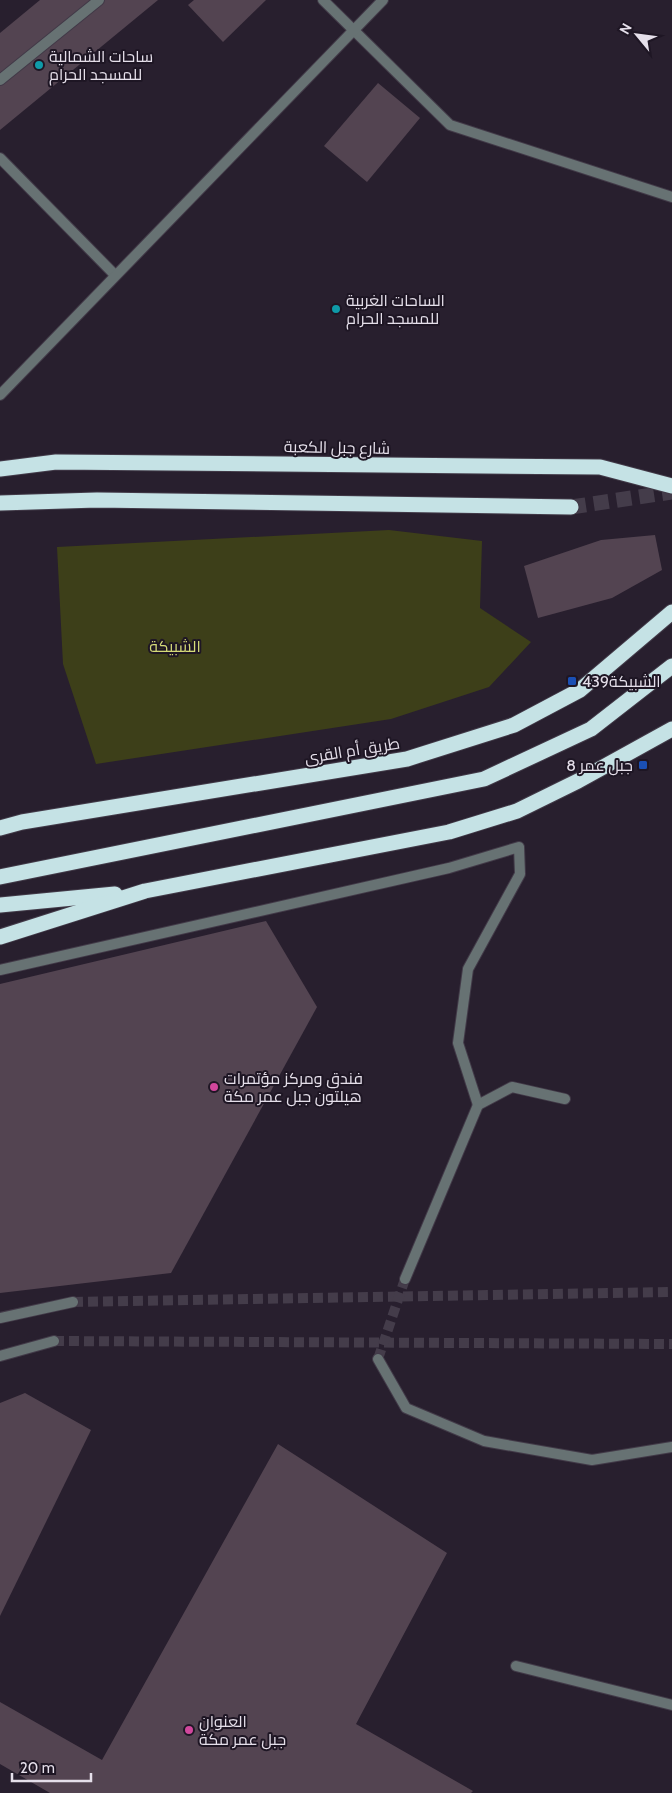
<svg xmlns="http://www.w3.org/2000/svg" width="672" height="1793" font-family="Cabin,Cairo,sans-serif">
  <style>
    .green { fill: #3d3f19 }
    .building { fill: #534451 }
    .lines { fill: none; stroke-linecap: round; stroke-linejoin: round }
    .street-tunnel { stroke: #443c4a; stroke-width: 10; stroke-dasharray: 10 5; stroke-linecap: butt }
    .highway-tunnel { stroke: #443c4a; stroke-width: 15; stroke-dasharray: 15 8; stroke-linecap: butt }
    .street-casing { stroke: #423a48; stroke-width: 12 }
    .highway-casing { stroke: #423a48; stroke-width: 17 }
    .street { stroke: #677273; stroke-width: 10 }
    .highway { stroke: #c5e2e5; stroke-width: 15 }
    .culture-dot { fill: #0f9aa8; stroke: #1e1624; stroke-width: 2 }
    .transit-dot { fill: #1a4fb4; stroke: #1e1624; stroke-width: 2 }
    .hotel-dot { fill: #d1479c; stroke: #1e1624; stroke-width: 2 }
    .labels { text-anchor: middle; stroke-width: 4; stroke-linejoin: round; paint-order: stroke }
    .poi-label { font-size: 16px; fill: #e5dfea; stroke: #1e1624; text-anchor: start }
    .street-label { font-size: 16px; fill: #e5dfea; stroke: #1e1624 }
    .park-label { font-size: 16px; fill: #d5db78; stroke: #1e1624 }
  </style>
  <rect width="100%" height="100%" fill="#281f2e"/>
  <polygon class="green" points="389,530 482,541 480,608 531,642 489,687 391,719 96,764 63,664 57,547"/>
  <g class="building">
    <polygon points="40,0 158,0 0,130 0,33"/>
    <polygon points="194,0 266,0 223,42 188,5"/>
    <polygon points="378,83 420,118 367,182 324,146"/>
    <polygon points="655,535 662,570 612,598 538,618 524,566 601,540"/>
    <polygon points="266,921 317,1007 171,1273 0,1293 0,984"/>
    <polygon points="25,1393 91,1430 0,1616 0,1403"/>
    <polygon points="278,1444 447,1553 356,1724 473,1791 471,1793 50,1793 0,1764 0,1702 102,1760"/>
  </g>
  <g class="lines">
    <g class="street-tunnel">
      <polyline points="73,1302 672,1292"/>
      <polyline points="54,1341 672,1344"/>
      <polyline points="378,1359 405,1279"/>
    </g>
    <polyline class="highway-tunnel" points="571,507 672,492"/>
    <g class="street-casing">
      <g id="street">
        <polyline points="323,0 450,125 672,197"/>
        <polyline points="0,80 99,0"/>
        <polyline points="0,158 115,275"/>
        <polyline points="0,395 383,0"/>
        <polyline points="0,970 449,868 519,847 520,874 468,969 458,1043 478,1105 512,1087 565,1099"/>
        <polyline points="405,1279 478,1105"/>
        <polyline points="0,1318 73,1302"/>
        <polyline points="0,1356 54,1341"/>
        <polyline points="378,1359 406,1408 484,1441 592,1460 672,1447"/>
        <polyline points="516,1666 672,1705"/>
      </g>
    </g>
    <g class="highway-casing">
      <g id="highway">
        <polyline points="0,469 56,462 600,467 672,486"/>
        <polyline points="0,503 97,500 571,507"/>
        <polyline points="0,828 22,822 407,759 514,725 580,690 672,612"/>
        <polyline points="0,877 484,779 591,729 672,666"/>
        <polyline points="0,905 115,894"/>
        <polyline points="0,937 145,891 449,832 517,811 578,781 672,729"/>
      </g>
    </g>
    <use href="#street" class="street"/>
    <use href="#highway" class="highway"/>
  </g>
  <g class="culture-dot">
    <circle cx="39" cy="65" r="5"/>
    <circle cx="336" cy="309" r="5"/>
  </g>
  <g class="transit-dot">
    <rect x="567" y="676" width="10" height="10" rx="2.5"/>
    <rect x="638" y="760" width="10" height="10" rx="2.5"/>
  </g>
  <g class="hotel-dot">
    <circle cx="214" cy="1087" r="5"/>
    <circle cx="189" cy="1730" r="5"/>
  </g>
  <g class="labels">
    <g class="poi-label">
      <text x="49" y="62">ساحات الشمالية<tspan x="49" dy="18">للمسجد الحرام</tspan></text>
      <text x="346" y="306">الساحات الغربية<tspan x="346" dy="18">للمسجد الحرام</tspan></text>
      <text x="582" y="687">الشبيكة439</text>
      <text x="633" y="771" text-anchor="end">جبل عمر 8</text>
      <text x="224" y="1084">فندق ومركز مؤتمرات<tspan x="224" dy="18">هيلتون جبل عمر مكة</tspan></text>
      <text x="199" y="1727">العنوان<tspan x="199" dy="18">جبل عمر مكة</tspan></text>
    </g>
    <g class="street-label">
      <text transform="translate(337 447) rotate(1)" y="6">شارع جبل الكعبة</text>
      <text transform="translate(352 750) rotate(-9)" y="6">طريق أم القرى</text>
    </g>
    <g class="park-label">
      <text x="175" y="652">الشبيكة</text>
    </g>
  </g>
  <g transform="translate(637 35) rotate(299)" stroke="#1e1624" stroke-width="4" paint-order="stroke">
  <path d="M0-4L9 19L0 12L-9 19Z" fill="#e5dfea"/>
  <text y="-8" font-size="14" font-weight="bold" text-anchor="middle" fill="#e5dfea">N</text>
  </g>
  <path d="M12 1773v8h79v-8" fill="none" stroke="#e5dfea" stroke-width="2.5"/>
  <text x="20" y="1773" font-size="15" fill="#e5dfea" stroke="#1e1624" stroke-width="4" paint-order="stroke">20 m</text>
</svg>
